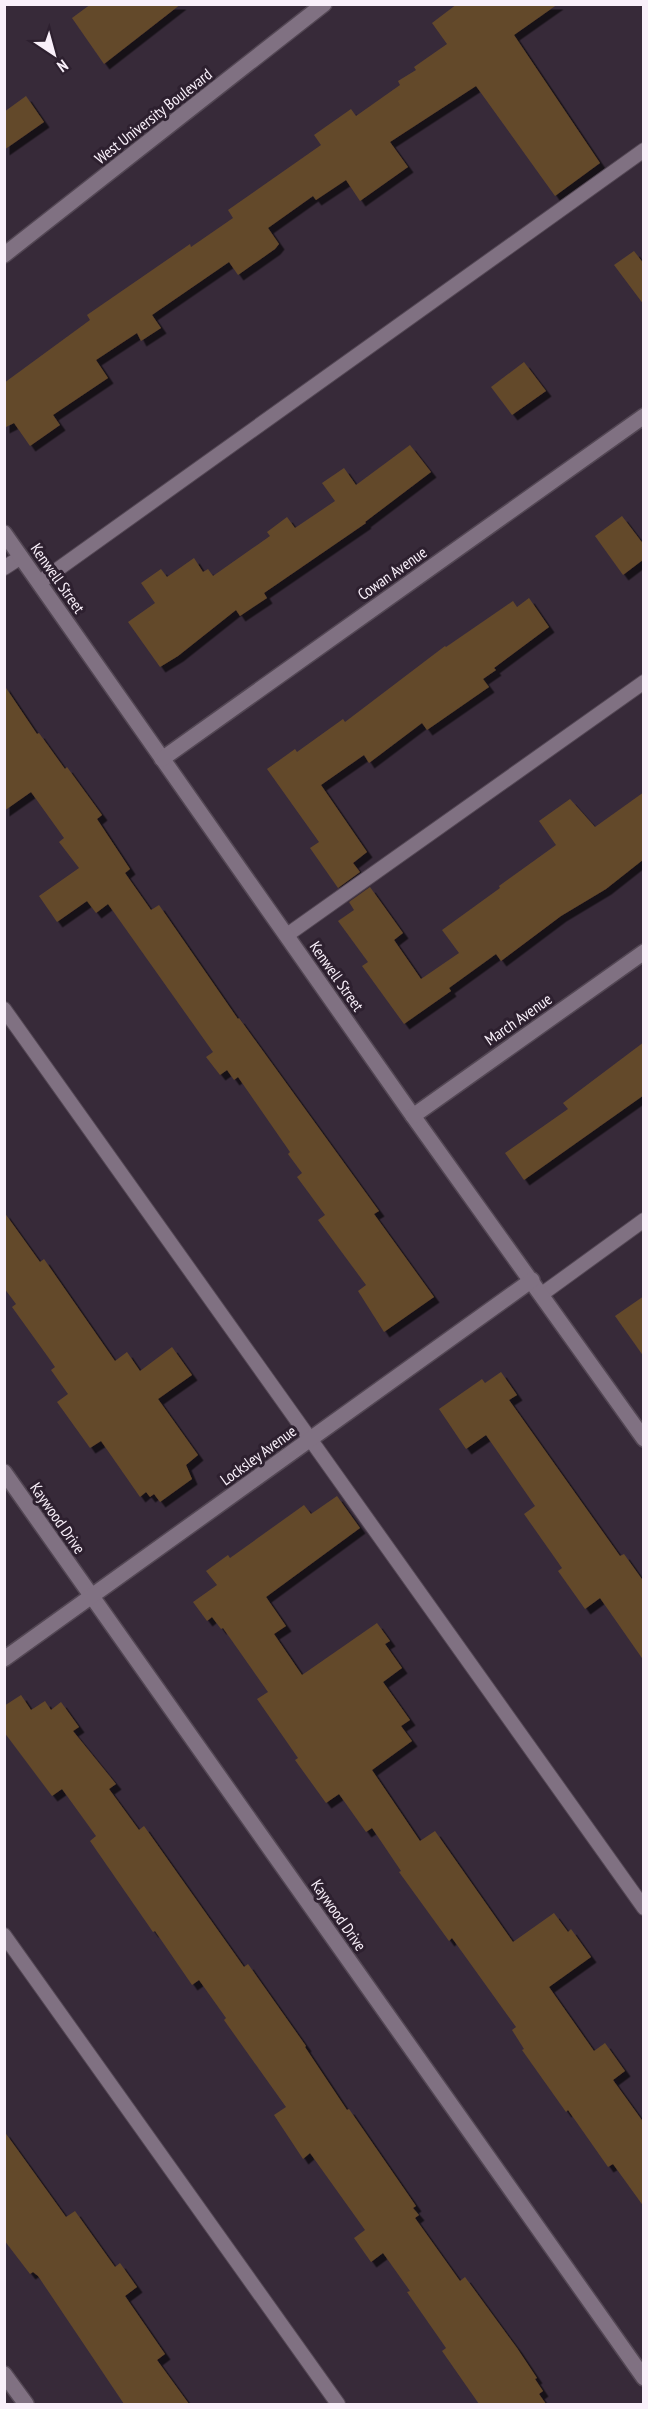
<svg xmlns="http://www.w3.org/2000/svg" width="648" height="2409" font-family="'PT Sans Narrow',sans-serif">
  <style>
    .building { fill: #63482c; filter: url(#shadow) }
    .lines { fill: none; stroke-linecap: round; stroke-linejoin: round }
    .lane-casing { stroke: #534754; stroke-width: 16 }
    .street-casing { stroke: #534754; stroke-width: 18 }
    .secondary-casing { stroke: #534754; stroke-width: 18 }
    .lane { stroke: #807182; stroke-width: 14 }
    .street { stroke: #807182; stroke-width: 15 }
    .secondary { stroke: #807182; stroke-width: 15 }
    .labels { text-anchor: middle; stroke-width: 6; stroke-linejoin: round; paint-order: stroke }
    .street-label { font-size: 16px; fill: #f9f0fa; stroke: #2d202f }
  </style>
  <defs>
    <filter id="shadow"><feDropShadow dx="5.5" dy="5.5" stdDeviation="0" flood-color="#0009"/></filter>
  </defs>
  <rect width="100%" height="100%" fill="#372a39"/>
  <g class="building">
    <polygon points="91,4 181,4 104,64 72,18"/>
    <polygon points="457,4 558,4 514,35 600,163 555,196 476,86 390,142 408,167 360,201 346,180 316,200 313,196 268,228 279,244 275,249 238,275 229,262 152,315 161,328 141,341 137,333 96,360 108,378 53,415 60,425 30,446 14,423 4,428 4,383 90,320 87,315 190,244 191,247 233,218 228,210 321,145 314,135 351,109 356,116 400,85 398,81 416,70 414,67 447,44 432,23"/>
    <polygon points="26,96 44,122 4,150 4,112"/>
    <polygon points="634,251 644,264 644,305 614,265"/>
    <polygon points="524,362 546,391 512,415 491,387"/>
    <polygon points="410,445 431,472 365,522 366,523 264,593 267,598 240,616 236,610 178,656 160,667 128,622 155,603 141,583 161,569 167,577 194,558 203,572 208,569 213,576 270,536 267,532 287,517 295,528 335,501 322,483 344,468 356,485"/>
    <polygon points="622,516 644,545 644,559 623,575 595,536"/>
    <polygon points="529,598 549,627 494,668 496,670 483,679 489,687 427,730 422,723 369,763 364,755 321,785 367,852 353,863 360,872 338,888 310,848 319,842 267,769 295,749 297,752 343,719 345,722 445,646 446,647 513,601 517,607"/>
    <polygon points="4,685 37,734 39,733 65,769 67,767 102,815 97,819 130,869 125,873 151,910 159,905 238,1019 239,1018 379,1211 374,1214 434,1297 384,1332 358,1291 366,1285 318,1220 325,1215 297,1177 302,1173 288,1154 290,1152 238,1077 234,1080 227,1070 220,1075 206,1057 213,1052 108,904 96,913 87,901 57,922 39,896 79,868 59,842 64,838 31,792 4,811"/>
    <polygon points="644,792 644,859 606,889 561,916 501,961 496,954 449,988 451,991 404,1024 362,966 368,962 338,921 354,910 349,902 370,887 403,933 394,940 421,979 459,953 442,930 500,888 499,886 556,845 539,821 570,799 595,827"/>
    <polygon points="644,1042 644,1095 524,1180 505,1153 568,1109 563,1103"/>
    <polygon points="4,1212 40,1262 44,1259 115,1361 127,1352 140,1371 172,1347 192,1375 158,1399 198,1455 186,1465 192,1479 160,1502 154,1494 150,1497 146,1492 140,1497 101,1441 90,1448 57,1402 68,1394 51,1370 55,1367 48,1357 12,1307 16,1304 4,1288"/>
    <polygon points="644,1296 644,1357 615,1316"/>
    <polygon points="501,1372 517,1395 509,1400 620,1556 624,1554 644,1582 644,1661 600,1598 585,1609 558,1571 562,1568 524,1514 535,1506 486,1435 466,1449 439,1409 482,1379 485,1383"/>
    <polygon points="337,1496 360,1528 266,1597 286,1626 274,1634 302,1675 377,1623 390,1641 385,1644 402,1668 383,1682 410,1720 401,1726 412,1741 372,1770 420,1841 435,1831 513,1942 554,1913 568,1932 571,1929 591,1957 549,1987 594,2051 605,2043 625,2071 613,2080 644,2123 644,2207 613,2164 608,2167 568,2110 566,2112 522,2050 524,2049 512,2030 516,2027 452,1938 449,1941 399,1872 401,1871 372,1828 366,1832 339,1794 326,1803 295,1760 298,1758 257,1699 268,1692 223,1628 221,1629 212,1617 207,1621 193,1602 217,1585 206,1571 228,1555 230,1558 304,1505 311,1514"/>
    <polygon points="21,1695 31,1710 45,1701 51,1710 61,1702 79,1727 73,1731 116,1784 109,1789 139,1830 144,1826 244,1967 248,1964 306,2046 305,2047 347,2110 349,2109 416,2206 413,2208 419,2215 415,2218 460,2281 465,2277 517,2348 537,2378 535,2379 543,2391 539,2394 546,2404 479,2404 442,2351 446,2348 407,2292 410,2291 383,2253 371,2262 354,2238 365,2230 310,2153 303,2159 274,2115 286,2107 224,2020 226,2018 199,1980 192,1985 155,1931 153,1932 90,1841 96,1836 62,1789 52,1796 4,1732 4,1706"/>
    <polygon points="4,2131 66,2217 75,2211 115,2267 120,2263 137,2287 125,2296 165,2354 157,2360 189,2404 124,2404 38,2276 33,2272 30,2274 4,2240"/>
  </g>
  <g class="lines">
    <g class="lane-casing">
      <g id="lane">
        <polyline points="4,568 21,557"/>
        <polyline points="40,582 644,150"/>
        <polyline points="287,935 644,682"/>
        <polyline points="4,1009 644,1908"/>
        <polyline points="542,1294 644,1220"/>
        <polyline points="4,1935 338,2404"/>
      </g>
    </g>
    <g class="street-casing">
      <g id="street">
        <polyline points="4,533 413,1116 644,1439"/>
        <polyline points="162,759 644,416"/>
        <polyline points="413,1116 644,952"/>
        <polyline points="4,1472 644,2378"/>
        <polyline points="4,1659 532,1280"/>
        <polyline points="4,2374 26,2404"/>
      </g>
    </g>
    <g class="secondary-casing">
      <polyline id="secondary" points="4,255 324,4"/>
    </g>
    <use href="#lane" class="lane"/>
    <use href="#street" class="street"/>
    <use href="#secondary" class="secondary"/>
  </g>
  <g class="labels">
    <g class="street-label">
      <text transform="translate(153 116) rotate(-38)" y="6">West University Boulevard</text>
      <text transform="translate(392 573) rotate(-35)" y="6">Cowan Avenue</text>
      <text transform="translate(58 578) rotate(55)" y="6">Kenwell Street</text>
      <text transform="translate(337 976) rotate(55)" y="6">Kenwell Street</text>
      <text transform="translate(518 1019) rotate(-35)" y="6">March Avenue</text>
      <text transform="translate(258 1455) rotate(-36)" y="6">Locksley Avenue</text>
      <text transform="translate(58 1518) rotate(55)" y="6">Kaywood Drive</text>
      <text transform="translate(339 1915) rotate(55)" y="6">Kaywood Drive</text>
    </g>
  </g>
  <rect width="648" height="2409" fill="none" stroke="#f9f0fa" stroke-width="12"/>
  <g transform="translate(54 54) rotate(144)" stroke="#2d202f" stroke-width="4.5" paint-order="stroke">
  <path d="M0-4.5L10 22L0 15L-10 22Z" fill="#f9f0fa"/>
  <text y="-9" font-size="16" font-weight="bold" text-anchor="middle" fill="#f9f0fa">N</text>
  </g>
</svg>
